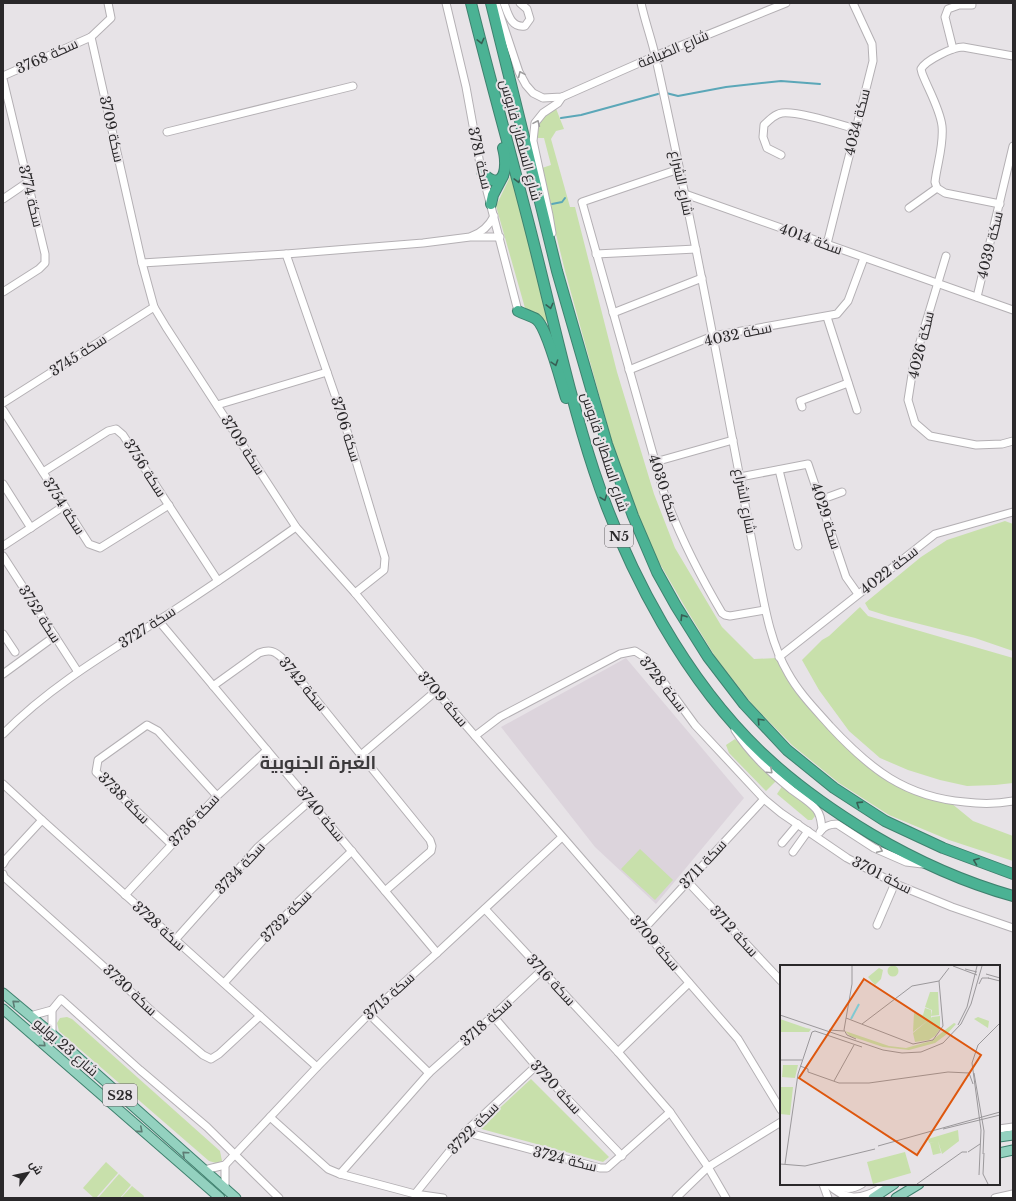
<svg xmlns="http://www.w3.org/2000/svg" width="1016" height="1201" font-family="'Libre Baskerville',Cairo,serif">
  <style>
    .built { fill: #dcd4dc }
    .green { fill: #c8e0ab }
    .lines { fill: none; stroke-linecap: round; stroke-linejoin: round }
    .stream { stroke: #5ba7b8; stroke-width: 2 }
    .minor-casing { stroke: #b4b0b4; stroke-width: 9 }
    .major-casing { stroke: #3f826f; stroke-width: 11 }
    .highway-casing { stroke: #3f826f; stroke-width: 12 }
    .minor { stroke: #fff; stroke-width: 7 }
    .major { stroke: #93d1bf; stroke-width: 9 }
    .highway { stroke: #4bb294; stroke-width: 10 }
    .oneway { stroke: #375f54 }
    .oneway2 { stroke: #9f9e9f }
    .oneway3 { stroke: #5e7c74 }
    .labels { text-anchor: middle; stroke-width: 4; stroke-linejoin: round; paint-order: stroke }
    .shield { fill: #e7e3e7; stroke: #636063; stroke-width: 1 }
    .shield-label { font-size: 13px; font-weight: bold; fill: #2a282a }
    .street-label { font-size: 14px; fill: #2a282a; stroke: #e7e3e7 }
    .district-label { font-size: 18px; font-weight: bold; fill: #3c3a3c; stroke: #e7e3e7 }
    .inset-river { fill: none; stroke: #70ddf5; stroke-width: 2 }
    .inset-road { fill: none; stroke: #9b989b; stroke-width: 1 }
    .view { fill: #de570e; fill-opacity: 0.15; stroke: #de570e; stroke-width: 2 }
    .inset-edge { fill: none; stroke: #2a282a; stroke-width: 2 }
  </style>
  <rect width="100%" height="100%" fill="#e7e3e7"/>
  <polygon class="built" points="626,658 744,798 656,904 595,847 501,727"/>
  <g class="green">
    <path d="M 555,106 L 564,129 L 556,131 L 551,139 L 570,207 L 575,207 L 617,372 L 654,494 L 675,548 L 722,627 L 754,659 L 777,658 L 786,676 L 882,776 L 951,803 L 973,821 L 1013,836 L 1013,861 L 949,840 L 889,815 L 839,783 L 792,745 L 752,704 L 716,658 L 685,607 L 652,550 L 616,456 L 565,271 L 551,214 L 542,168 L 551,165 L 544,138 L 536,138 C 538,119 540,117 555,106 Z"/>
    <polygon points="511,175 549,323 525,308 496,206"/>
    <polygon points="1005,521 1013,524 1013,651 975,638 888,616 869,610 865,603 921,557 947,540"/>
    <polygon points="860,607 868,616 1013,658 1013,783 995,785 967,786 940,780 908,770 880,758 849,731 819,690 802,660 822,640 829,636"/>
    <polygon points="735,739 777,780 766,791 729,753 726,745"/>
    <polygon points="783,785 813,810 815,816 812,820 808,820 777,794"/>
    <polygon points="640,849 673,880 655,900 621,869"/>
    <polygon points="67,1017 72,1019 220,1151 222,1161 216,1163 209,1161 59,1031 57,1023 60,1018"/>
    <polygon points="531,1079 609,1157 603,1162 478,1128"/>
    <polygon points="106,1162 118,1173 96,1198 94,1198 83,1188"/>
    <polygon points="119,1174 131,1185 120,1198 98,1198"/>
    <polygon points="132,1186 144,1196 143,1198 121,1198"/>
  </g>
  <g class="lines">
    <g class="stream">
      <polyline points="666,93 678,96 726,87 781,81 820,84"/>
      <polyline points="561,118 581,115 658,94"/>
      <polyline points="552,204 562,202 565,198"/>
    </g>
    <g class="minor-casing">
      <g id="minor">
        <polyline points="446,3 466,87 480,164 518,311"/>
        <polyline points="496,3 519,72 526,85 533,93 543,98 562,97 655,56 786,3"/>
        <path d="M 504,3 C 508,14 511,28 525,26 L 530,19 L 527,9 L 520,3"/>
        <path d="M 641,3 C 645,22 652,40 656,59 C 682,176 705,293 727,410 C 736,459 746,508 755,557 C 763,595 768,639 788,673 C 799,693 815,709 830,726 C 870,769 905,797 965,802 C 981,804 997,804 1013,801"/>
        <polyline points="91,37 142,263 154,307 166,327 296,527 355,593 436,691 738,1039 781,1110"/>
        <polyline points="953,49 945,17 948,9 959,5 972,5"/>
        <polyline points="3,76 91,37 111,18 108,3"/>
        <polyline points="3,79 45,254 45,263 39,269 3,292"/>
        <polyline points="167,132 353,86"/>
        <path d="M 781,155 L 767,148 L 763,137 L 764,125 C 769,120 775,114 782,113 C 799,111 838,124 856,129"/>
        <path d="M 679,169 L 582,202 L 664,493 C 679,535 699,574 722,613 L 725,615 L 730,616 L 765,610"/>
        <polyline points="685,194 1013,310"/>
        <polyline points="3,199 28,182"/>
        <path d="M 1000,204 L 945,193 L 937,188 L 935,182 C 937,164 944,145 942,126 C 940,109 928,89 922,73 L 921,69 C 926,60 953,47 963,47 L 1013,56"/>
        <polyline points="909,208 937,188"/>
        <polyline points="552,233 549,215 533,141 535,123 543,113 558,103 562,97"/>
        <path d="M 472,236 C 483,232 489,226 494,216"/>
        <polyline points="827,244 873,61 872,44 853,3"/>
        <polyline points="286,254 344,421 385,558 384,570 355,593"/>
        <polyline points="596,254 696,249"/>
        <polyline points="946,256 914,362 908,400 915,423 930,436 976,445 1002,444 1013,441"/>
        <polyline points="142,263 286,254 423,243 470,237 500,237"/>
        <polyline points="977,297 1013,146"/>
        <polyline points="613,313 702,278"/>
        <polyline points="827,317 857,410"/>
        <polyline points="629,370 713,336 837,314 848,301 864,258"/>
        <polyline points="3,403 154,307"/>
        <polyline points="217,405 327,372"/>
        <polyline points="802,407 800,401 848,383"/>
        <polyline points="3,410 89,544 100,548 169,505"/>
        <polyline points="655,462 733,440"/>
        <polyline points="779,470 798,546"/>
        <polyline points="43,472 108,431 116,429 123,435 218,581"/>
        <polyline points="740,477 808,464 846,577 858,594"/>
        <polyline points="3,484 31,528"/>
        <polyline points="820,500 842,492"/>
        <polyline points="3,546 64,506"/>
        <polyline points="3,556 78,672"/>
        <polyline points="158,620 437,953"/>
        <polyline points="3,634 15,652"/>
        <polyline points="779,657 935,534 1013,512"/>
        <polyline points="3,674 55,636"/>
        <path d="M 213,686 L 259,653 C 270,649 275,651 283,659 L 430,840 L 432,846 L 431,851 L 385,891"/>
        <path d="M 735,730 C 750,754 770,772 792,790 C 800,796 809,801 816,809 C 821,815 821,821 822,829"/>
        <path d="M 3,734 C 51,685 112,650 170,613 C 213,585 255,556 296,527"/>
        <polyline points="475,736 500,717 620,654 635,651 646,658 695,725 764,799 781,813 847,858 898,885 952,907 1013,928"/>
        <polyline points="361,755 436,691"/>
        <polyline points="3,784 42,820 317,1067"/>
        <path d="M 820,832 C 823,827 830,824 837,824 L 874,848 L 906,862 L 922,864"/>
        <polyline points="782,843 798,824"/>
        <polyline points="171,844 96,772 98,760 147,725 158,731 217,796"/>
        <polyline points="793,852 808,831"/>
        <polyline points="3,864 6,859 42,820"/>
        <polyline points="3,874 4,877 101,964 155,1014 203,1055 211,1059 219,1054 260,1016"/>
        <polyline points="687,881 781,981"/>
        <polyline points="125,895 217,796 267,750"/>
        <polyline points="485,909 618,1052 670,1112 708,1167 726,1198"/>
        <polyline points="877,925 895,883"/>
        <polyline points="643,930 764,799"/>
        <polyline points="175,940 258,847 310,801"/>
        <polyline points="224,983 297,903 352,851"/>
        <polyline points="52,1010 52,1034"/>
        <polyline points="369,1014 429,1073"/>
        <polyline points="30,1016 52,1010 61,999 140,1070 207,1127 279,1198"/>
        <polyline points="493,1016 536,1066 622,1156"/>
        <polyline points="618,1052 689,983"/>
        <polyline points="270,1117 328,1169 340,1174 415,1194 443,1198"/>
        <polyline points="999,1129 1013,1127"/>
        <polyline points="465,1132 600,1168 607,1168 670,1112"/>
        <polyline points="204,1170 225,1165 317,1067 369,1014 437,953 562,837"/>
        <polyline points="340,1174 429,1073 493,1016 542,970"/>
        <polyline points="823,1184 828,1198"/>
        <path d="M 828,1184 C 845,1201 861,1200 881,1188"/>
        <path d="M 836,1184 C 845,1190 852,1190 862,1184"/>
        <polyline points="225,1189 225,1165"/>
        <polyline points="415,1194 465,1132 536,1066"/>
        <polyline points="676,1198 708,1167 781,1122"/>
        <polyline points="995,1198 1013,1194"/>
      </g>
    </g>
    <g class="major-casing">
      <g id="major">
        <polyline points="3,993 52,1034 236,1198"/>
        <polyline points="3,1009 220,1198"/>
        <polyline points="999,1137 1013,1135"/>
        <polyline points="999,1153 1013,1150"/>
        <polyline points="873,1198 894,1184"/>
        <polyline points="896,1198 919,1184"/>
      </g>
    </g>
    <g class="highway-casing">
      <g id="highway">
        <path d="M 471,3 C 492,88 516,171 537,256 C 555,328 571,401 594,471 C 627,571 686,682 764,755 C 796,785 833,811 871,834 C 915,860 963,882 1013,896"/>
        <polyline points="491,3 557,271 607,444 633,516 657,572 676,606 708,657 744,704 787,750 834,788 885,821 943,848 1013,874"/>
        <path d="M 482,172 C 496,188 506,180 505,161 C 505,157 504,152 503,148"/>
        <polyline points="491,204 493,195 503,176"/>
        <path d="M 518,311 C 524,314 531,316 536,319 C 547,327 561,382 566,398"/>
      </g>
    </g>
    <use href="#minor" class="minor"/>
    <use href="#major" class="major"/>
    <use href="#highway" class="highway"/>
  </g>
  <defs><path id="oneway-chevron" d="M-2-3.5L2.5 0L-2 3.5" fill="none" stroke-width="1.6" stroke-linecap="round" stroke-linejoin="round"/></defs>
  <g class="oneway">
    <use href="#oneway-chevron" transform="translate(481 41) rotate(76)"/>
    <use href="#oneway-chevron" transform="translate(518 180) rotate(75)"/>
    <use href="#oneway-chevron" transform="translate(550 306) rotate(76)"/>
    <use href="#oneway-chevron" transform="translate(555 363) rotate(72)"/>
    <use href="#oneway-chevron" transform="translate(604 498) rotate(69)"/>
    <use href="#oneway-chevron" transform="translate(683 617) rotate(-122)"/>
    <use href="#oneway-chevron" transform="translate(760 721) rotate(-133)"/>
    <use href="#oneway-chevron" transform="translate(859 804) rotate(-147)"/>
    <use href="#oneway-chevron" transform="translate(976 861) rotate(-159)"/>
  </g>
  <g class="oneway2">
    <use href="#oneway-chevron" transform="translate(521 74) rotate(-114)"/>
    <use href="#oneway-chevron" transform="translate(537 123) rotate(-66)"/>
    <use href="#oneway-chevron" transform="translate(770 771) rotate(43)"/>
    <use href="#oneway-chevron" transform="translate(880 850) rotate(25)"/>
  </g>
  <g class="oneway3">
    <use href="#oneway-chevron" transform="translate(15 1003) rotate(-140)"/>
    <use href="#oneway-chevron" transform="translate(43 1044) rotate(41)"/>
    <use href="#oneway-chevron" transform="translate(140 1130) rotate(41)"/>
    <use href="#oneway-chevron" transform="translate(185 1154) rotate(-138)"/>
  </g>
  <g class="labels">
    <g class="shield">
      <rect x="605" y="525" width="28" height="22" rx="3"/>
      <rect x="103" y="1084" width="34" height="22" rx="3"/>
    </g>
    <g class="shield-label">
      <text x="619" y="541">N5</text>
      <text x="120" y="1100">S28</text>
    </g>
    <g class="street-label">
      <text transform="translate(673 49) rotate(-23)" y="5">شارع الضيافة</text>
      <text transform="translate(47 56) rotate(-24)" y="5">سكة 3768</text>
      <text transform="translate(857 122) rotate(-76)" y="5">سكة 4034</text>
      <text transform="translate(112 129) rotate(77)" y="5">سكة 3709</text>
      <text transform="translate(521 140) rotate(75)" y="5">شارع السلطان قابوس</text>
      <text transform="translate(480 158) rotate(77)" y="5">سكة 3781</text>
      <text transform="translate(682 183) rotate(78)" y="5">شارع الشراع</text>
      <text transform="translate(31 196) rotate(76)" y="5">سكة 3774</text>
      <text transform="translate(811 239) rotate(20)" y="5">سكة 4014</text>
      <text transform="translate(990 245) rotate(-76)" y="5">سكة 4039</text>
      <text transform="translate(738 334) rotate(-12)" y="5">سكة 4032</text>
      <text transform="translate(921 345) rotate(-76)" y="5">سكة 4026</text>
      <text transform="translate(78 355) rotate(-33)" y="5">سكة 3745</text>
      <text transform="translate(346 429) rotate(72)" y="5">سكة 3706</text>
      <text transform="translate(243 445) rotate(57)" y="5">سكة 3709</text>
      <text transform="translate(605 452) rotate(72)" y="5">شارع السلطان قابوس</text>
      <text transform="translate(145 468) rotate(57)" y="5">سكة 3756</text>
      <text transform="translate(664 488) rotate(72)" y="5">سكة 4030</text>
      <text transform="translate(745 501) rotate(79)" y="5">شارع الشراع</text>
      <text transform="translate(64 506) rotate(57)" y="5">سكة 3754</text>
      <text transform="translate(826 516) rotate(72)" y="5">سكة 4029</text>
      <text transform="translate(889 570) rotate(-38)" y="5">سكة 4022</text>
      <text transform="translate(40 614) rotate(57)" y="5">سكة 3752</text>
      <text transform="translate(147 627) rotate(-33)" y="5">سكة 3727</text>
      <text transform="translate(303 684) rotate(50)" y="5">سكة 3742</text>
      <text transform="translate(663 684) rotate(52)" y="5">سكة 3728</text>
      <text transform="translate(443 699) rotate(49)" y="5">سكة 3709</text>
      <text transform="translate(124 798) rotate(45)" y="5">سكة 3738</text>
      <text transform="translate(321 814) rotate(50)" y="5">سكة 3740</text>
      <text transform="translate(194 820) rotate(-47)" y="5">سكة 3736</text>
      <text transform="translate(703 864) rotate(-47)" y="5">سكة 3711</text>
      <text transform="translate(240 868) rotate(-47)" y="5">سكة 3734</text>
      <text transform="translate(882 875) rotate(27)" y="5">سكة 3701</text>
      <text transform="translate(286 916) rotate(-46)" y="5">سكة 3732</text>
      <text transform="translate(159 926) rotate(42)" y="5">سكة 3728</text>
      <text transform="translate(734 931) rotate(47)" y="5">سكة 3712</text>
      <text transform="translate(655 943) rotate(49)" y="5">سكة 3709</text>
      <text transform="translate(551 980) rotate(47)" y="5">سكة 3716</text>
      <text transform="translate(130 990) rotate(43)" y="5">سكة 3730</text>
      <text transform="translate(389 996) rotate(-42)" y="5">سكة 3715</text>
      <text transform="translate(486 1022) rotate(-42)" y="5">سكة 3718</text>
      <text transform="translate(66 1047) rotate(41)" y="5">شارع 23 يوليو</text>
      <text transform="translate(556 1087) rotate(47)" y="5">سكة 3720</text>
      <text transform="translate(473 1128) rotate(-46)" y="5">سكة 3722</text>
      <text transform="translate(565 1159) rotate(14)" y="5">سكة 3724</text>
    </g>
    <g class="district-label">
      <text x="318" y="769">الغبرة الجنوبية</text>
    </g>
  </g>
  <g transform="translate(780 965)">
    <rect width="220" height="220" fill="#e7e3e7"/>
    <path d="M107.5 6a5.5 5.5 0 1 1 11 0a5.5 5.5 0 1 1-11 0ZM 99,3 L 103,5 L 101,14 L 95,20 L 88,12 ZM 150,27 L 158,27 L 159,50 L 151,51 L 152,45 L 145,42 ZM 145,43 L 151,45 L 151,53 L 133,67 L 134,48 L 143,50 ZM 160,51 L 160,64 L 155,71 L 149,75 L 135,77 L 133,68 L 152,52 ZM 198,52 L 209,56 L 208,63 L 194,54 ZM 0,54 L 26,63 L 31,64 L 29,67 L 0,67 ZM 174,58 L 176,59 L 167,69 L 155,78 L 129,85 L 103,82 L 70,71 L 65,66 L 109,81 L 126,83 L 151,76 ZM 3,100 L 18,100 L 15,113 L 2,112 ZM 0,122 L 13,122 L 10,150 L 0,149 ZM 178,165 L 179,176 L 162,189 L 158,176 L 161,188 L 153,190 L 150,178 L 154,177 L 149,178 L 148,174 ZM 125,187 L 131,208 L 93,219 L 87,197 Z" fill="#c8e0ab"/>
    <path class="inset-river" d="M 71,54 L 79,39"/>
    <path class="inset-road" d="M 173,1 L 197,10M 185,4 L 197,7M 206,9 L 220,13M 208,13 L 220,16M 199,19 L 202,13 L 209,13M 0,50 L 103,85 L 122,88 L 141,87 L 163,78 L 181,59 L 191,39 L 202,1M 66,53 L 133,79 L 153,75 L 163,61 L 159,16 L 169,3M 82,59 L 132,21 L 159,16M 178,60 L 187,42 L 197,1M 49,65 L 64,66M 64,65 L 72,19 L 72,1M 64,65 L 67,70 L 76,74M 0,95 L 22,95M 20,101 L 28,104 L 28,107 L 59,118 L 89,118 L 168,107 L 189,108 L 193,119M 194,108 L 204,166 L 203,189M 54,116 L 74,80M 163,164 L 220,150M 98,181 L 220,147M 188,187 L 200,179M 204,188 L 203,209 L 208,219M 0,199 L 25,201 L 95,184M 5,199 L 18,109 L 32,67 L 35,66 L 82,82M 199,210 L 201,165 L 192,98 L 198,80 L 220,58M 137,219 L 182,187 L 187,187"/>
    <path class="view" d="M 84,14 L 201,90 L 137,190 L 19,113 Z"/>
    <rect width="220" height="220" class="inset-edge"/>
  </g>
  <rect width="1016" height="1201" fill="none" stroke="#2a282a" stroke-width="8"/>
  <g transform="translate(28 1173) rotate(57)" stroke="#e7e3e7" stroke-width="3" paint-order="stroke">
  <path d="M0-3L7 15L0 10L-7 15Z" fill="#2a282a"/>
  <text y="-6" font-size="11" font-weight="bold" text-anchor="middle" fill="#2a282a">ش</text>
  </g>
</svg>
